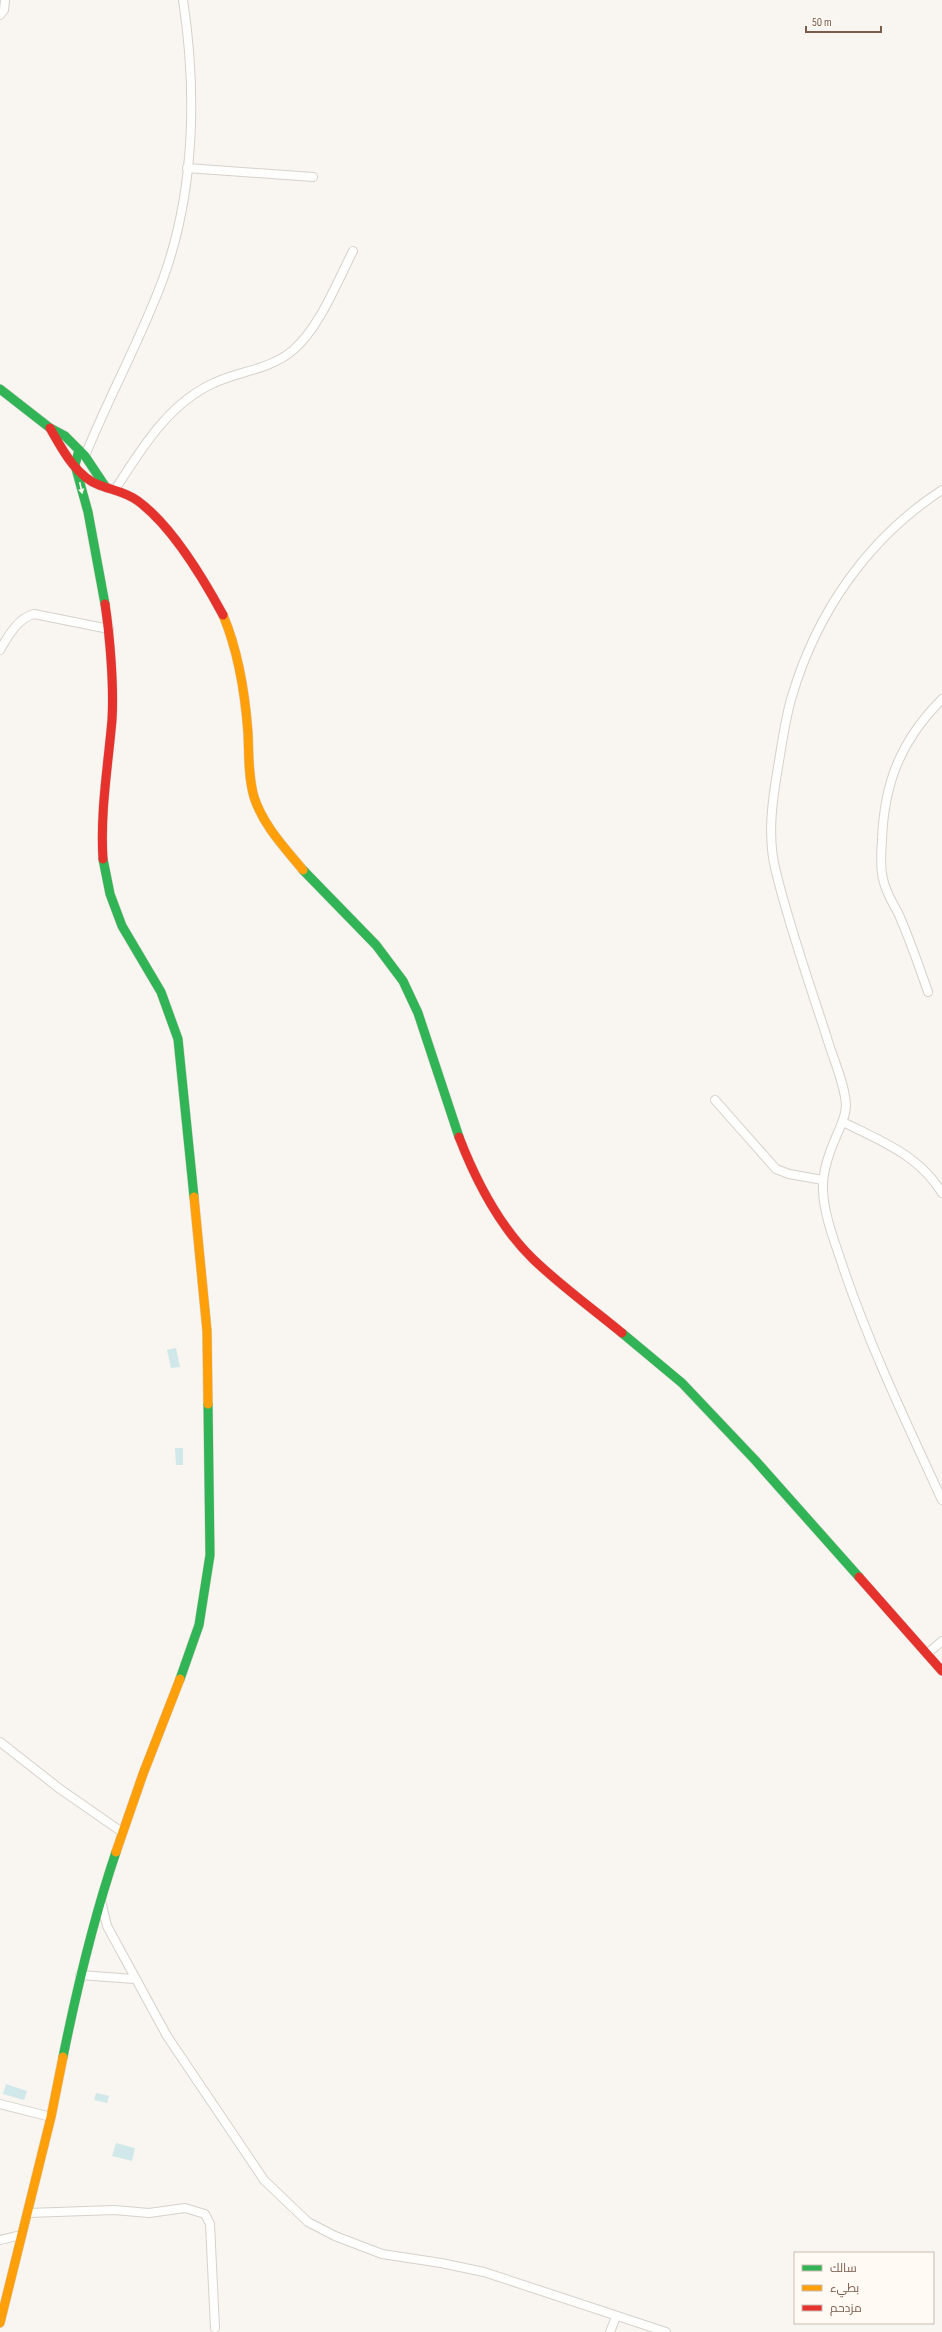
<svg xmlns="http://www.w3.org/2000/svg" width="942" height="2332" font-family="'Sofia Sans Condensed',Cairo,sans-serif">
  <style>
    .water { fill: #d0e8ea }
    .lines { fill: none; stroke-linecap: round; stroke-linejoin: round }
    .street-casing { stroke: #d7d1cb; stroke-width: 10 }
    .fast-casing { stroke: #d9d2cb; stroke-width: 10 }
    .slow-casing { stroke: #d9d2cb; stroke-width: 10 }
    .jam-casing { stroke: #d9d2cb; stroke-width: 10 }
    .street { stroke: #fefefd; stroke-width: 8 }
    .fast { stroke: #30b455; stroke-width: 9 }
    .slow { stroke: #ff9f0a; stroke-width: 9 }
    .jam { stroke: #e5322d; stroke-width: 9 }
    .oneway { fill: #fffaf3 }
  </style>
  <rect width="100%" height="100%" fill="#f9f5f0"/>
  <g class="water">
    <polygon points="176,1348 180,1367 171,1368 167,1350"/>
    <polygon points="175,1448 183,1448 183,1465 176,1465"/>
    <polygon points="6,2084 27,2091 24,2100 3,2094"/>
    <polygon points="96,2093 109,2096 107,2103 94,2100"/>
    <polygon points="116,2143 135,2148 132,2161 112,2156"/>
  </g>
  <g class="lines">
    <g class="street-casing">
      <g id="street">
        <polyline points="0,15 4,10 5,0"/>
        <polyline points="187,168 313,177"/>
        <path d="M 85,456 C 109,396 141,339 163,279 C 195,191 197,91 183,0"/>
        <path d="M 116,488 C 142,448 169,403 214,383 C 239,371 269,370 292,351 C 319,329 337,282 353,251"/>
        <path d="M 942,490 C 868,538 817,612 792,696 C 785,719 782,744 778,767 C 772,802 767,837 776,872 C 790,929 810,985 828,1041 C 834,1061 845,1085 846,1105 C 846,1117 840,1127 836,1137 C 829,1153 822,1172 823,1190 C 824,1217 836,1245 844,1270 C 871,1349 907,1424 942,1500"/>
        <path d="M 0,650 C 8,636 18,618 34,614 L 109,629"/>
        <path d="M 928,992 C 919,966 910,940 899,915 C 893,903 886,893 883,879 C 880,867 881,853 882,840 C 884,783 901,740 942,699"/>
        <polyline points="715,1100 776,1169 789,1174 823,1180"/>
        <path d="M 843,1122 C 881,1141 919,1155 942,1193"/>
        <polyline points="927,1654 942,1641"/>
        <polyline points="0,1742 60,1789 122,1832"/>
        <polyline points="101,1901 107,1926 167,2036 264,2180 308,2222 335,2236 382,2254 441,2263 484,2272 666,2332"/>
        <polyline points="80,1975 134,1979"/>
        <polyline points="0,2104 51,2117"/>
        <polyline points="28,2213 114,2210 149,2213 185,2208 205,2214 210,2224 215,2328"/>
        <polyline points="0,2240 21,2235"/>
        <polyline points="610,2332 616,2317"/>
      </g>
    </g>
    <g class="fast-casing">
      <g id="fast">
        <polyline points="0,389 50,428 65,436 85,456 105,486"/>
        <polyline points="79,450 75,465 88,512 105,604"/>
        <polyline points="103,859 110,894 122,926 161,992 178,1039 194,1197"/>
        <polyline points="303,870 376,945 403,981 418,1013 459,1137"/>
        <polyline points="622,1333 682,1383 755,1460 859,1577"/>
        <polyline points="180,1679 199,1625 210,1555 208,1404"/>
        <path d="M 63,2057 C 77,1988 93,1920 116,1852"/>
      </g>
    </g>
    <g class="slow-casing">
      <g id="slow">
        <path d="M 223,615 C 239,653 245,692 248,733 C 249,754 248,776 254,797 C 263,825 284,847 303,870"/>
        <polyline points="194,1197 207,1331 208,1404"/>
        <polyline points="116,1852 143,1774 180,1679"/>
        <polyline points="0,2323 51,2117 63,2057"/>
      </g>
    </g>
    <g class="jam-casing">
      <g id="jam">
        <path d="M 50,428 C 61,447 76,477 99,485 C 112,490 126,492 138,501 C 172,526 203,578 223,615"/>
        <path d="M 103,859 C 100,812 108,766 112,720 C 114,686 110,637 105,604"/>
        <path d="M 459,1137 C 476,1181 499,1226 533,1259 C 561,1286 593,1309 622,1333"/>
        <polyline points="859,1577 942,1671"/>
      </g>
    </g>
    <use href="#street" class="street"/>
    <use href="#fast" class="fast"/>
    <use href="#slow" class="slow"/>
    <use href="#jam" class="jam"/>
  </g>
  <defs><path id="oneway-solid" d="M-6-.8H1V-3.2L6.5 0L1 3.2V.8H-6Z"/></defs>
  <use class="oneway" href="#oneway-solid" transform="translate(81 488) rotate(78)"/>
  <rect x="794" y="2252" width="140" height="72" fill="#fffaf3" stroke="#cabbb1"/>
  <rect x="802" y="2265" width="20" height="6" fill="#30b455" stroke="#cabbb1"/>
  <text x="830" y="2272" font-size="12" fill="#7a5c4d">سالك</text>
  <rect x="802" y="2285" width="20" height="6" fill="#ff9f0a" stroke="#cabbb1"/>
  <text x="830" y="2292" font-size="12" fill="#7a5c4d">بطيء</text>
  <rect x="802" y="2305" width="20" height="6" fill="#e5322d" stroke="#cabbb1"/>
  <text x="830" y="2312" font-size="12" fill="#7a5c4d">مزدحم</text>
  <path d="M806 26v6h75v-6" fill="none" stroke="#7a5c4d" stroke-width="2"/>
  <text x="812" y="26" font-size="12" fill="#7a5c4d" stroke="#fffaf3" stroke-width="3" paint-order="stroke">50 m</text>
</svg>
